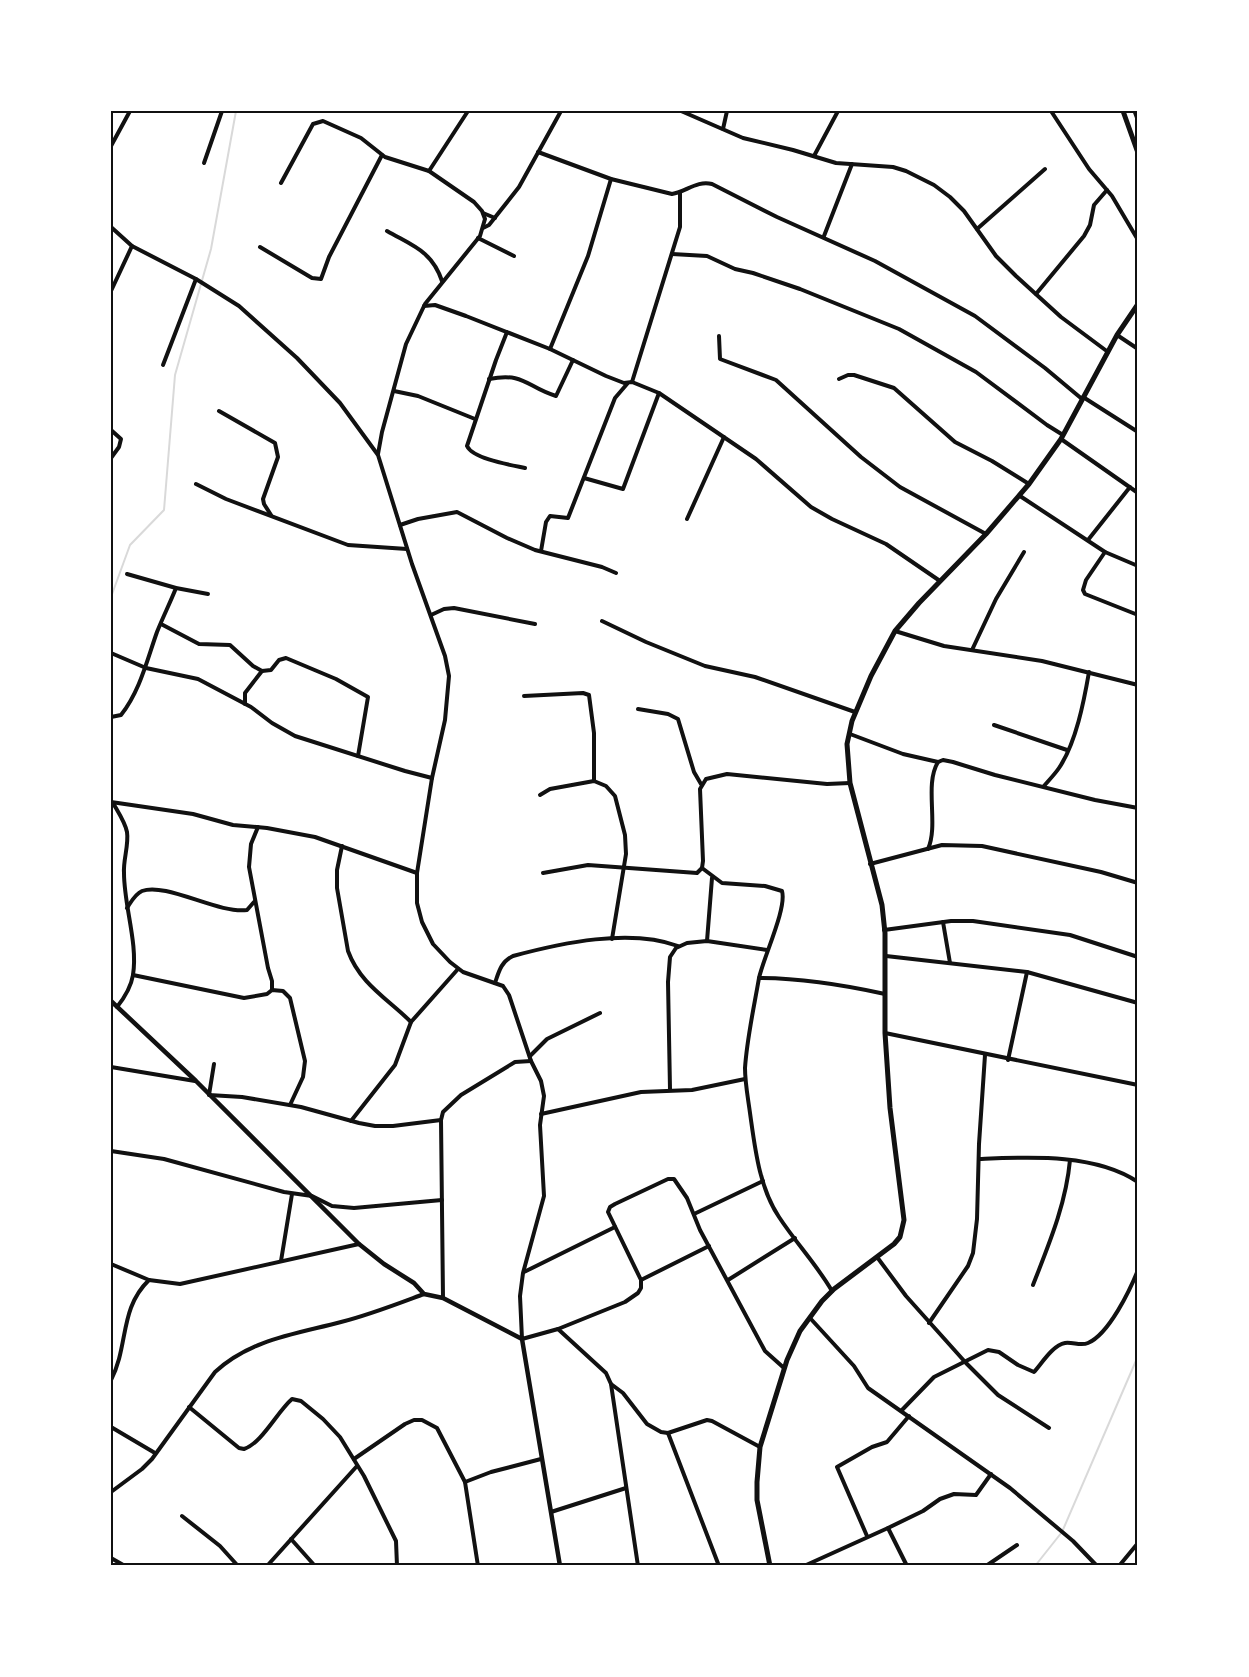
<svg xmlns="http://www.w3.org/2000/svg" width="1249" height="1677" font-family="Signika,sans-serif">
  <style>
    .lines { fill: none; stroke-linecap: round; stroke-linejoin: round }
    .stream { stroke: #d9d9d9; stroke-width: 2 }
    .minor { stroke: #111; stroke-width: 4 }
    .tertiary { stroke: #111; stroke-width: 4.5 }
    .primary { stroke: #111; stroke-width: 5 }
    .neatline { fill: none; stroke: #111; stroke-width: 2 }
  </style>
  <rect width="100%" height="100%" fill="#fff"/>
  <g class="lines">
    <g class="stream">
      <polyline points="111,597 130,545 164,510 175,375 211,249 236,111"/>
      <polyline points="1035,1566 1062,1532 1138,1356"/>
    </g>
    <g class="minor">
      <polyline points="681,111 743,138 793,150 836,163 893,167 906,171 934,185 950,197 964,211 996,256 1016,276 1061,317 1108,352"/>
      <polyline points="1051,111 1089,169 1112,196 1138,240"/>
      <polyline points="723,129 727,111"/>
      <polyline points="111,146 130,111"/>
      <path d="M 538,152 L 611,179 L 672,194 C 686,192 697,180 712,184 L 777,217 L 875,261 L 975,316 L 1045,368 L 1082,399"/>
      <polyline points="814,156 838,111"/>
      <polyline points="204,163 222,111"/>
      <polyline points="429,171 468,111"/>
      <polyline points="281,183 313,124 323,121 361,138 385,157 429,171 474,202 482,211 485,219 480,236 425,304 406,344 382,432 378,454"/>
      <polyline points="483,213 495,218"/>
      <polyline points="111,227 132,246 196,279 239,306 297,358 340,403 378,455 412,564 445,656 449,676 445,720 432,778 417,873 417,903 422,922 433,944 450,962 463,972 503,986 509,995 531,1061 541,1081 544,1096 540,1125 544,1196 523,1273 520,1296 522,1339 558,1329 625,1302 638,1293 641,1288 641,1280 608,1212 610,1207 615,1204 668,1179 674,1179 687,1198 700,1230 765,1351 784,1368"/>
      <polyline points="483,228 489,225 519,187 561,111"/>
      <polyline points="977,229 1045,169"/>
      <path d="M 387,231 C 413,246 432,251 442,281"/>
      <polyline points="824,236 852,164"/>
      <polyline points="478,238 514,256"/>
      <polyline points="260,247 312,278 321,279 329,257 382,155"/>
      <polyline points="672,254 707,256 735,269 753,273 800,289 899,329 976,372 1047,425 1063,435"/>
      <polyline points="111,291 132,246"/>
      <polyline points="1036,294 1084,236 1090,225 1094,205 1107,190"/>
      <polyline points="424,306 435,305 466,316 550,349 606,376 624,383 632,382 659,393 756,459 811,507 832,519 886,544 940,581"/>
      <path d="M 507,332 L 496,360 L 467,446 C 473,459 511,465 525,468"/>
      <polyline points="1117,335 1138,349"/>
      <polyline points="719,336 720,359 776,380 861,457 900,487 986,534"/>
      <polyline points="550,349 588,256 611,179"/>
      <polyline points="163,365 196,279"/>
      <path d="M 489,379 C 525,372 526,387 556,396 L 573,360"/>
      <polyline points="839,379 848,375 854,375 894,388 955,442 992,461 1029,484"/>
      <polyline points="632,382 680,227 680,192"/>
      <polyline points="394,391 418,396 475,419"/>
      <polyline points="1083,397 1138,432"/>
      <polyline points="219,411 275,443 278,457 263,499 264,504 271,515"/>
      <polyline points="111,430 121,439 119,447 111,458"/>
      <polyline points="1061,439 1138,493"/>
      <polyline points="584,478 623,489 659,393"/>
      <polyline points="196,484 226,499 348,545 407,549"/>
      <polyline points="1020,496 1105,552 1138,566"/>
      <polyline points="687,519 724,437"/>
      <polyline points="400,525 418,519 457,512 507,538 535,550 602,567 616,573"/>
      <polyline points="1088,540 1130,487"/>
      <polyline points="541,551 546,522 550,516 568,518 615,398 627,384"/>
      <polyline points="1105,552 1086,580 1083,590 1085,594 1138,615"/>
      <polyline points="127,574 176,588 208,594"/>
      <polyline points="431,615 444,609 454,608 535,624"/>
      <polyline points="602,621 646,642 705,666 755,677 855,712"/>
      <polyline points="161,624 199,644 230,645 253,666 262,671 271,670 279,660 286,658 336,679 368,697 358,756"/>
      <polyline points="895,631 944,646 1042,661 1138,685"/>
      <polyline points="972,650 996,599 1024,552"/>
      <polyline points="111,653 146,668 198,679 251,707 272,723 295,736 405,771 432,778"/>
      <polyline points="524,696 583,693 589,695 594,733 594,781"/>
      <polyline points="245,704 245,693 262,671"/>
      <polyline points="638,709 668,714 678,719 694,772 701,784"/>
      <path d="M 111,717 L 121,715 C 140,691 147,660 157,632 C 163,617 170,603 176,588"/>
      <polyline points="994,725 1067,750"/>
      <polyline points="850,734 903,754 938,762 943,760 953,762 995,775 1095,800 1138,808"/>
      <path d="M 1044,786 C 1049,780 1055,774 1059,768 C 1076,743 1084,701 1089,672"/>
      <polyline points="540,795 550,789 594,781 606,786 615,796 625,835 626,854 612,939"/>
      <polyline points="111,802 193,814 233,825 267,828 315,837 417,873"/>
      <path d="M 113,803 C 118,812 125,822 127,832 C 129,845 123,860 124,873 C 124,906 138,943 133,975 C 131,987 125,997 117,1007"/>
      <polyline points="258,827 251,844 249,867 268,968 272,981 272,990"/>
      <path d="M 342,846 L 337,870 L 337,888 L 348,951 C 360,984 388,999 411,1022 L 458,969"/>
      <path d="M 928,849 C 939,824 924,785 938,762"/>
      <polyline points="870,864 942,845 982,846 1101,872 1138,883"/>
      <path d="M 702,868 L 722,883 L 765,886 L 782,891 C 787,908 764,956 759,978 C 754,1007 747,1038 745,1068 C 745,1083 748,1098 750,1113 C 755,1148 759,1187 779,1217 C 796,1243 817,1265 832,1291"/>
      <polyline points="543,873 588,865 697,873 702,868 703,861 700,789 706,779 727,774 827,784 850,783"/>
      <path d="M 127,908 C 131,902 135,894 142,891 C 166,882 218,914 247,910 L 254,902"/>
      <polyline points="943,922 950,963"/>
      <polyline points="884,930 951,921 973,921 1070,935 1138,957"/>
      <polyline points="707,941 712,878"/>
      <polyline points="886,956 1027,972 1138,1003"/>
      <polyline points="133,975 244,998 267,994 272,990 283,991 290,998 305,1061 303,1077 290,1105"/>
      <path d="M 759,978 C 802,978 844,985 885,994"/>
      <path d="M 495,983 C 499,971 501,962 513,956 C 561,943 630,928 678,946"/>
      <polyline points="885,1033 1138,1085"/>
      <polyline points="530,1056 547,1039 600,1013"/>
      <polyline points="1008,1060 1027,972"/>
      <polyline points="214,1064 209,1095 242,1097 301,1107 359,1123 375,1126 393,1126 441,1120 443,1112 461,1095 515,1062 531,1061"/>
      <polyline points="111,1067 195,1081"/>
      <polyline points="670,1089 668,982 670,957 676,948 687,943 707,941 767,950"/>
      <polyline points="541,1114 641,1092 692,1090 745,1079"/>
      <polyline points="441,1120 443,1298"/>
      <polyline points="351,1121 395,1065 411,1022"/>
      <polyline points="111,1151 164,1159 284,1192 312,1196 332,1206 354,1208 442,1200"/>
      <path d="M 979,1159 C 1029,1157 1095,1153 1138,1182"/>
      <polyline points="694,1214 763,1181"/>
      <polyline points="877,1257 906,1296 966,1363 998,1395 1049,1428"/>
      <polyline points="281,1261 292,1194"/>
      <polyline points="111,1264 149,1280 180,1284 359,1244"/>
      <polyline points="524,1272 615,1227"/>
      <polyline points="641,1280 709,1246"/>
      <polyline points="728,1280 795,1238"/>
      <path d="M 1033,1285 C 1049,1244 1066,1204 1070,1160"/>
      <polyline points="810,1318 854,1366 868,1388 1010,1488 1073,1541 1097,1566"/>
      <polyline points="929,1323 968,1266 973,1253 977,1219 979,1144 985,1055"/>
      <polyline points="558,1329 606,1373 611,1384 638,1566"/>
      <path d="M 111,1380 C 129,1345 119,1309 149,1280"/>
      <polyline points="611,1384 623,1393 647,1424 661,1432 668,1433 707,1420 712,1421 760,1447"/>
      <path d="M 189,1407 L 239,1448 L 244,1449 C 262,1443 277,1412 292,1399 L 301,1401 L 323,1419 L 340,1437 L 364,1476 L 396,1541 L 397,1566"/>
      <path d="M 902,1410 L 934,1377 L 988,1350 L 999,1352 L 1018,1365 L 1034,1372 C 1042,1363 1053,1345 1065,1343 C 1073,1342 1081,1346 1088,1343 C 1109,1334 1130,1290 1138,1270"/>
      <polyline points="111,1427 155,1453"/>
      <polyline points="668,1433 719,1566"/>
      <polyline points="354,1459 405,1424 414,1420 422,1420 437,1428 465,1482 478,1566"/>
      <polyline points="465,1482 491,1472 541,1459"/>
      <path d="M 111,1492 L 142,1469 L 152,1459 L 215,1372 C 251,1339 296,1334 341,1322 C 369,1315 397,1304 424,1294"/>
      <polyline points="551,1512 626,1488"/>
      <polyline points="182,1516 220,1546 238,1566"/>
      <polyline points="888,1528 907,1566"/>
      <polyline points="867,1536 837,1467 872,1447 887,1442 909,1416"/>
      <polyline points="291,1539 315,1566"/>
      <polyline points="111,1558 125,1566"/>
      <polyline points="267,1566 357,1466"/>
      <polyline points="804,1566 888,1528 923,1511 940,1499 954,1494 976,1495 991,1474"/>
      <polyline points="986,1566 1017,1545"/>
      <polyline points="1119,1566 1138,1543"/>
    </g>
    <polyline class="tertiary" points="111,1001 196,1081 359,1244 384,1264 414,1283 424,1294 443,1298 522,1339 560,1566"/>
    <g class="primary">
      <polyline points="1123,111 1138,153"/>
      <polyline points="1135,111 1138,119"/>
      <polyline points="770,1566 757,1500 757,1482 760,1447 787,1360 800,1331 822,1301 834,1289 894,1244 900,1237 904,1220 890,1108 885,1033 885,933 882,905 850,783 847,744 852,721 871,676 895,631 919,603 986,534 1029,484 1061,439 1117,335 1138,304"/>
    </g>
  </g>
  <rect width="1249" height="1677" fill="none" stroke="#ffffff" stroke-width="225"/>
  <rect x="112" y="112" width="1024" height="1452" class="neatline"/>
</svg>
